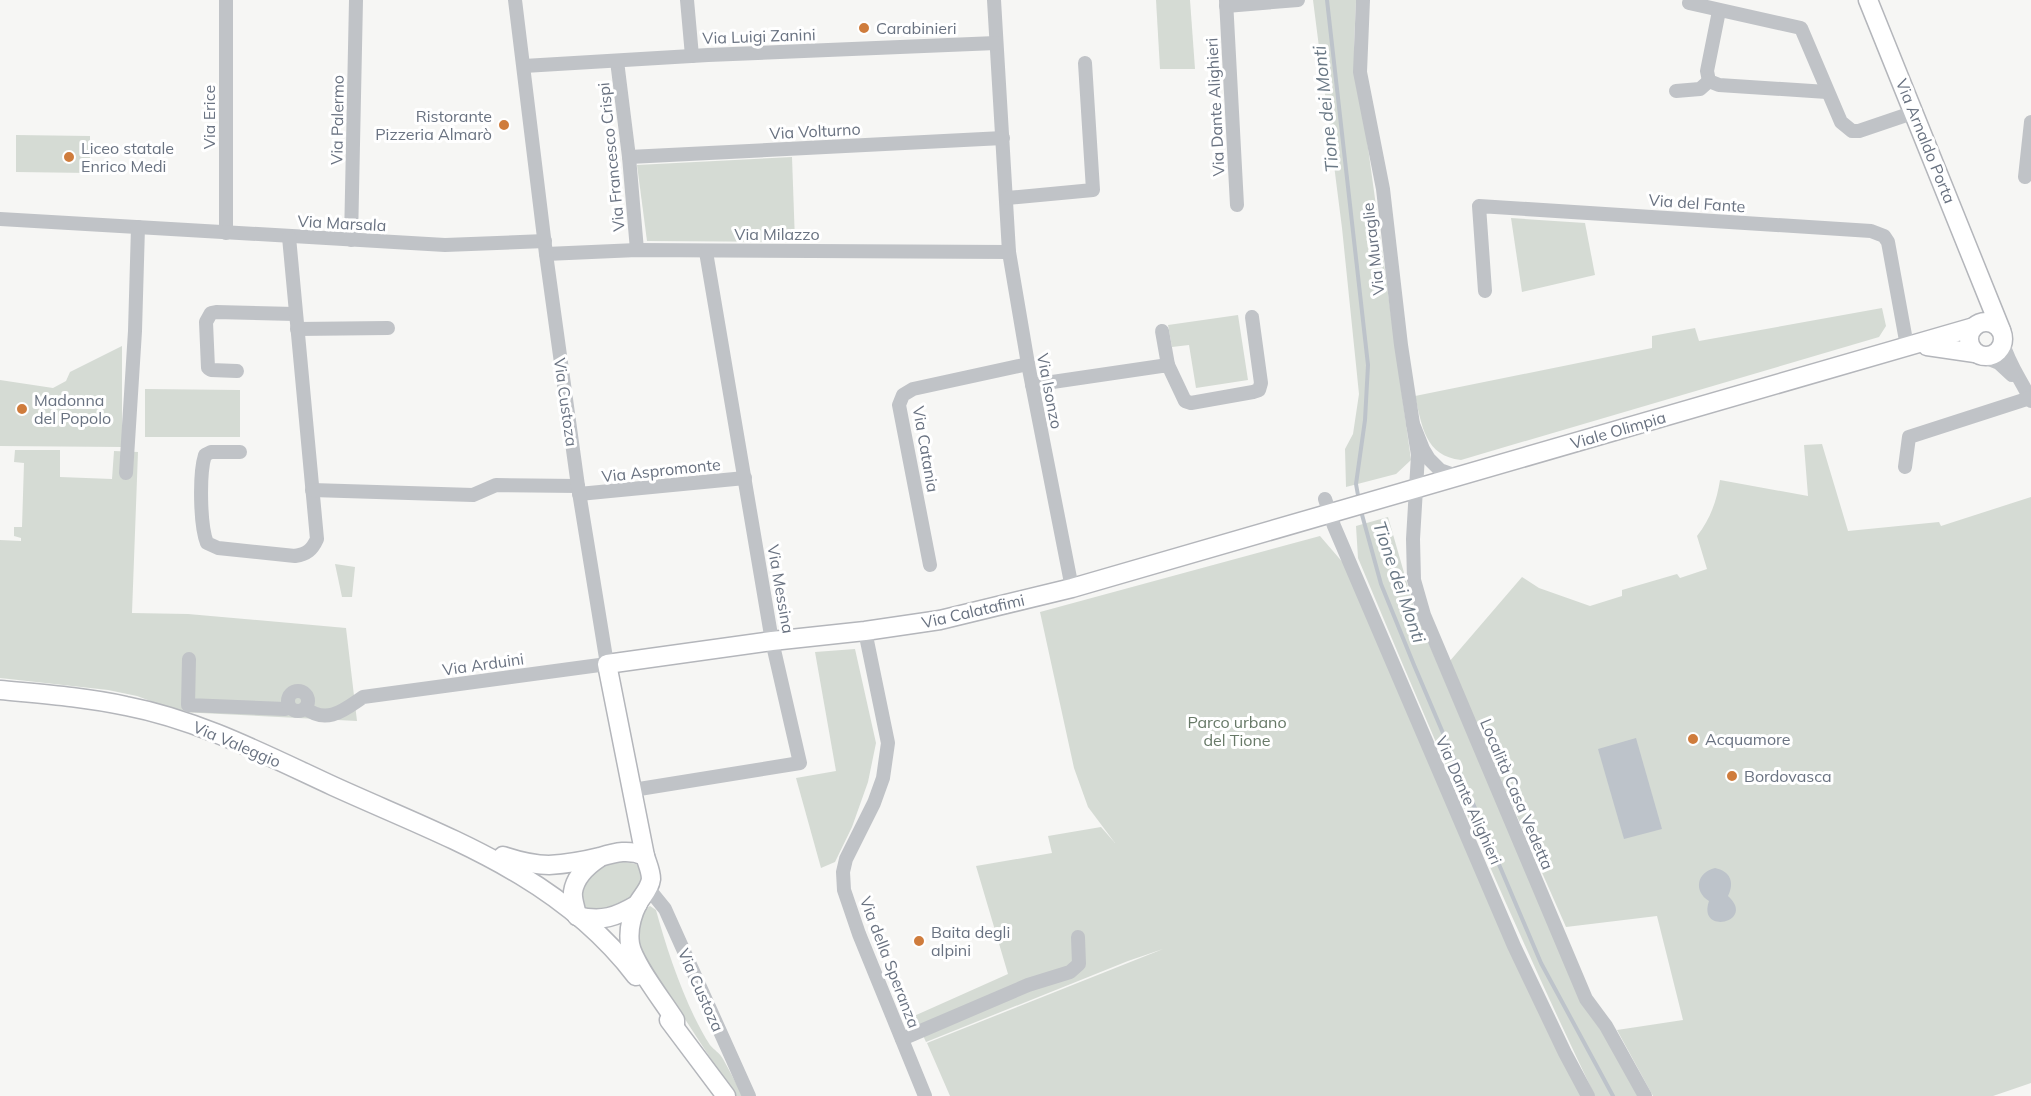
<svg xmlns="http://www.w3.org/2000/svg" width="2031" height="1096" font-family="Mulish,sans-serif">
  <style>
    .green { fill: #d5dbd4 }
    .water { fill: #bdc3ca }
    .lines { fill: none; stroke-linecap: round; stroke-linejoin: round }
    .stream { stroke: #bdc3ca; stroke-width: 4 }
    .major-casing { stroke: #b4b6bb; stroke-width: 21 }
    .minor { stroke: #c0c3c7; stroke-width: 14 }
    .major { stroke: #fff; stroke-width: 18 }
    .poi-dot { fill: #cf7c3c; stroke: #fff; stroke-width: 2 }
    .labels { text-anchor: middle; stroke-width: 6; stroke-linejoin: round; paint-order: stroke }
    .poi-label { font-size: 16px; fill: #697281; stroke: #fff; text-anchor: start }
    .street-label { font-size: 16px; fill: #697281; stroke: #fff }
    .park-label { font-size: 16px; fill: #677967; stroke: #fff }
    .water-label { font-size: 18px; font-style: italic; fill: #6a7885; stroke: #fff }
  </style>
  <rect width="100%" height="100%" fill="#f6f6f4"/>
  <g class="green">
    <polygon points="1156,0 1190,0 1195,69 1160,69"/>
    <polygon points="1313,0 1356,0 1354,46 1411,460 1396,474 1346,487 1345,449 1353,434 1359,394 1342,228"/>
    <polygon points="16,135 90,136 90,173 16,172"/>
    <polygon points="792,157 795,242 647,241 637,165"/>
    <polygon points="1511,218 1585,223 1595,275 1522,292"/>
    <path d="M 1882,308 L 1886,326 L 1879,337 L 1461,460 C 1425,456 1422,426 1415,396 L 1652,348 L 1652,336 L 1695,328 L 1699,341 Z"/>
    <polygon points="1238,315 1248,380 1196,388 1189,345 1172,347 1168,325"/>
    <polygon points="122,346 122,447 0,446 0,380 53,388 66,381 70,372"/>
    <polygon points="145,389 240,390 240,437 145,437"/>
    <path d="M 1822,444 L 1848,531 L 1939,522 L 1941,526 L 2031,497 L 2031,1083 L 1993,1096 L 1653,1096 L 1617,1030 L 1683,1020 L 1657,916 L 1566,927 L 1449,662 L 1522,577 L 1539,588 L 1590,606 L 1622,596 L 1622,590 L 1677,574 L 1680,578 L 1707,569 L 1697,536 C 1710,520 1717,500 1720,480 L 1808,496 L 1804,445 Z"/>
    <polygon points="15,450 60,450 60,477 112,479 114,451 138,452 132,613 188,614 346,628 357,721 180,712 137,696 108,690 0,678 0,540 21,541 21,538 14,536 14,527 22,527 24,463 14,462"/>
    <path d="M 1388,517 L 1415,611 L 1583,1005 L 1605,1036 L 1638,1096 L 1595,1096 C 1510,919 1434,739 1358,558 L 1356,526 Z"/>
    <polygon points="1320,536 1345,565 1583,1096 950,1096 927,1043 1163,949 1128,961 926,1042 914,1016 1008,974 976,866 1052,853 1048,836 1101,827 1115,843 1088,807 1074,768 1040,612"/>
    <polygon points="335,564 355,567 352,597 342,597"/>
    <polygon points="855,649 876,743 868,782 852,827 835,862 821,868 796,778 836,771 815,652"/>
    <path d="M 620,861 L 636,864 L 641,869 C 648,897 598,925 580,902 C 585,877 594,866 620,861 Z"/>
    <path d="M 650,906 L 656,910 C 667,951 687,1010 710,1045 C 714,1050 720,1053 723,1059 C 730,1071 736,1084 743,1096 L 735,1096 L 640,950 C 637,935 635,915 650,906 Z"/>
  </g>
  <g class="water">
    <polygon points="1636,738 1662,829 1624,839 1598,749"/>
    <path d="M 1715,868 C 1730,871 1735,882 1728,896 C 1757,922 1697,936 1709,901 C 1693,891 1697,872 1715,868 Z"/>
  </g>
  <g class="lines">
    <g class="stream">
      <polyline points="1327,0 1368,365 1365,420 1356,484 1359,501"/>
      <polyline points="1361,511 1381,584 1414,665 1541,963 1613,1096"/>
    </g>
    <g class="major-casing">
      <g id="major">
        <polyline points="1868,0 2001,330"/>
        <circle cx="1986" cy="339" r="17"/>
        <polyline points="1927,346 1975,353"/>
        <path d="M 0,690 C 42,694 85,697 126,706 C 199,720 266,755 333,786 C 445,837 558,874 636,976"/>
        <path d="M 503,856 C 518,861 533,865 549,865 C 565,864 584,861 600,857 C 616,852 629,849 645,856"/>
        <path d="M 577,916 C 576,909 572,899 573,892 C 575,877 587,866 599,858"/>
        <path d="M 577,916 C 602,922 616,917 638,904"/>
        <polyline points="669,1020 726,1096"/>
        <path d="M 675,1027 L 675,1020 C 663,1001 633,963 630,944 C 628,930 632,915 638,903 C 643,895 650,888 651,879 C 651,871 647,863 645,856 L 607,664 L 772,641 L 865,631 L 940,620 L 1072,588 L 1974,327"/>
      </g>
    </g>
    <g class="minor">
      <polyline points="226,0 226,233"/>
      <polyline points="687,0 692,56"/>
      <polyline points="994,0 1009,252 1028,364 1072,588"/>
      <polyline points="1226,0 1237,205"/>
      <polyline points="1363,0 1360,72 1383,189 1401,345 1413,424 1423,449 1429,459 1440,470 1457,476"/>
      <polyline points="1689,3 1801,28 1841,122 1852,131 1859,131 1915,112"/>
      <polyline points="1226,6 1298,0"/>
      <polyline points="1719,11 1707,71 1709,81 1719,85 1827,92"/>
      <polyline points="617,61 629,157 637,250"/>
      <polyline points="524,66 708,55 996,43"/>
      <polyline points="1676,91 1700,89 1709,81"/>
      <polyline points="629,157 1003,138"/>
      <polyline points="2025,177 2031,122"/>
      <polyline points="1007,198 1093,190 1085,63"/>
      <polyline points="0,219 445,245 545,241"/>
      <polyline points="351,240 356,0"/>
      <polyline points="546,254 637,250 1009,252"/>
      <polyline points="1485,291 1479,206 1871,231 1884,236 1888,242 1907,346"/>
      <polyline points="297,329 388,328"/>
      <polyline points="1162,331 1168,365"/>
      <path d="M 2003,343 C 2009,365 2022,381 2031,401"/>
      <polyline points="1984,357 1999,363 2012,375"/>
      <polyline points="237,371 211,370 208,368 206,322 211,313 216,312 295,314"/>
      <polyline points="1032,385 1168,365 1185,401 1191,403 1253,392 1259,390 1261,383 1252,317"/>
      <polyline points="1413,424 1418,455 1413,539 1414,580 1424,615 1586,999 1606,1026 1645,1096"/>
      <path d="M 240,452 L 211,452 L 205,455 C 199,474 200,526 207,543 L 218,548 L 295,556 C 307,554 312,550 317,539 L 289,237"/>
      <polyline points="1905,467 1909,437 2030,398"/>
      <polyline points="126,473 135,331 138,227"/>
      <polyline points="312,490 473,495 496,485 578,486"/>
      <polyline points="579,494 745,478"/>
      <polyline points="1325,499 1334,526 1514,946 1565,1053 1588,1096"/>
      <polyline points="930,565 899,405 903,395 913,389 1028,364"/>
      <polyline points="865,631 888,743 883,778 874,803 846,859 843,872 844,890 859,934 925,1096"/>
      <polyline points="189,659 188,705 285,709 289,707"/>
      <circle cx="298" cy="701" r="10"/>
      <path d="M 305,708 C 327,725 344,710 363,697 L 607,664 L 578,486 L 546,254 L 515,0"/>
      <polyline points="633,790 800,763 772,641 706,252"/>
      <polyline points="648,888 665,909 749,1096"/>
      <polyline points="902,1039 1028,985 1070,972 1079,964 1078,937"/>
    </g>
    <use href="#major" class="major"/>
  </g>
  <g class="poi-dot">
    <circle cx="864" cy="28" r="6"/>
    <circle cx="504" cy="125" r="6"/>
    <circle cx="69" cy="157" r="6"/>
    <circle cx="22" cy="409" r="6"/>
    <circle cx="1693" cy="739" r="6"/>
    <circle cx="1732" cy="776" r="6"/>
    <circle cx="919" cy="941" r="6"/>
  </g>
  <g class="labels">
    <g class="poi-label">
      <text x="876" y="34">Carabinieri</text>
      <text x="492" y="122" text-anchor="end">Ristorante<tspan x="492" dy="18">Pizzeria Almarò</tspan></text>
      <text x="81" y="154">Liceo statale<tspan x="81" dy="18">Enrico Medi</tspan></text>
      <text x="34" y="406">Madonna<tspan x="34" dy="18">del Popolo</tspan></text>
      <text x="1705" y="745">Acquamore</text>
      <text x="1744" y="782">Bordovasca</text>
      <text x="931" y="938">Baita degli<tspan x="931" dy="18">alpini</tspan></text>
    </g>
    <g class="street-label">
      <text transform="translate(759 36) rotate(-2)" y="6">Via Luigi Zanini</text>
      <text transform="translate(1215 107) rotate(-93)" y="6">Via Dante Alighieri</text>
      <text transform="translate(209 117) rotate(-90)" y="6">Via Erice</text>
      <text transform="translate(337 120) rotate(-89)" y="6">Via Palermo</text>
      <text transform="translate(815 131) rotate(-3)" y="6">Via Volturno</text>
      <text transform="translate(1926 141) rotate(68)" y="6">Via Arnaldo Porta</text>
      <text transform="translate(611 157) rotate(-96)" y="6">Via Francesco Crispi</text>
      <text transform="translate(1697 203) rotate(4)" y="6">Via del Fante</text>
      <text transform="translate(342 223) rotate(3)" y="6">Via Marsala</text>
      <text x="777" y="240">Via Milazzo</text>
      <text transform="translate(1373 249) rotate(-97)" y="6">Via Muraglie</text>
      <text transform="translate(1050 391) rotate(79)" y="6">Via Isonzo</text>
      <text transform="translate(566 402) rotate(82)" y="6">Via Custoza</text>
      <text transform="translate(1618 430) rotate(-16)" y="6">Viale Olimpia</text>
      <text transform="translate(926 449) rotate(80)" y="6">Via Catania</text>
      <text transform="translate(661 470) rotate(-6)" y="6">Via Aspromonte</text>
      <text transform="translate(781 589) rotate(80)" y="6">Via Messina</text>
      <text transform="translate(973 611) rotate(-13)" y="6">Via Calatafimi</text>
      <text transform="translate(483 664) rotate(-8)" y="6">Via Arduini</text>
      <text transform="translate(237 744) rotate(23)" y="6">Via Valeggio</text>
      <text transform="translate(1517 794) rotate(67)" y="6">Località Casa Vedetta</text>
      <text transform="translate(1469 800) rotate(66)" y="6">Via Dante Alighieri</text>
      <text transform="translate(890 962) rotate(69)" y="6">Via della Speranza</text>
      <text transform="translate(701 990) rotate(66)" y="6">Via Custoza</text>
    </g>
    <g class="park-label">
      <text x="1237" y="728">Parco urbano<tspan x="1237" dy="18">del Tione</tspan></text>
    </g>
    <g class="water-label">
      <text transform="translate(1326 109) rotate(-96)" y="6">Tione dei Monti</text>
      <text transform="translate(1399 582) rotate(71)" y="6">Tione dei Monti</text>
    </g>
  </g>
</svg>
